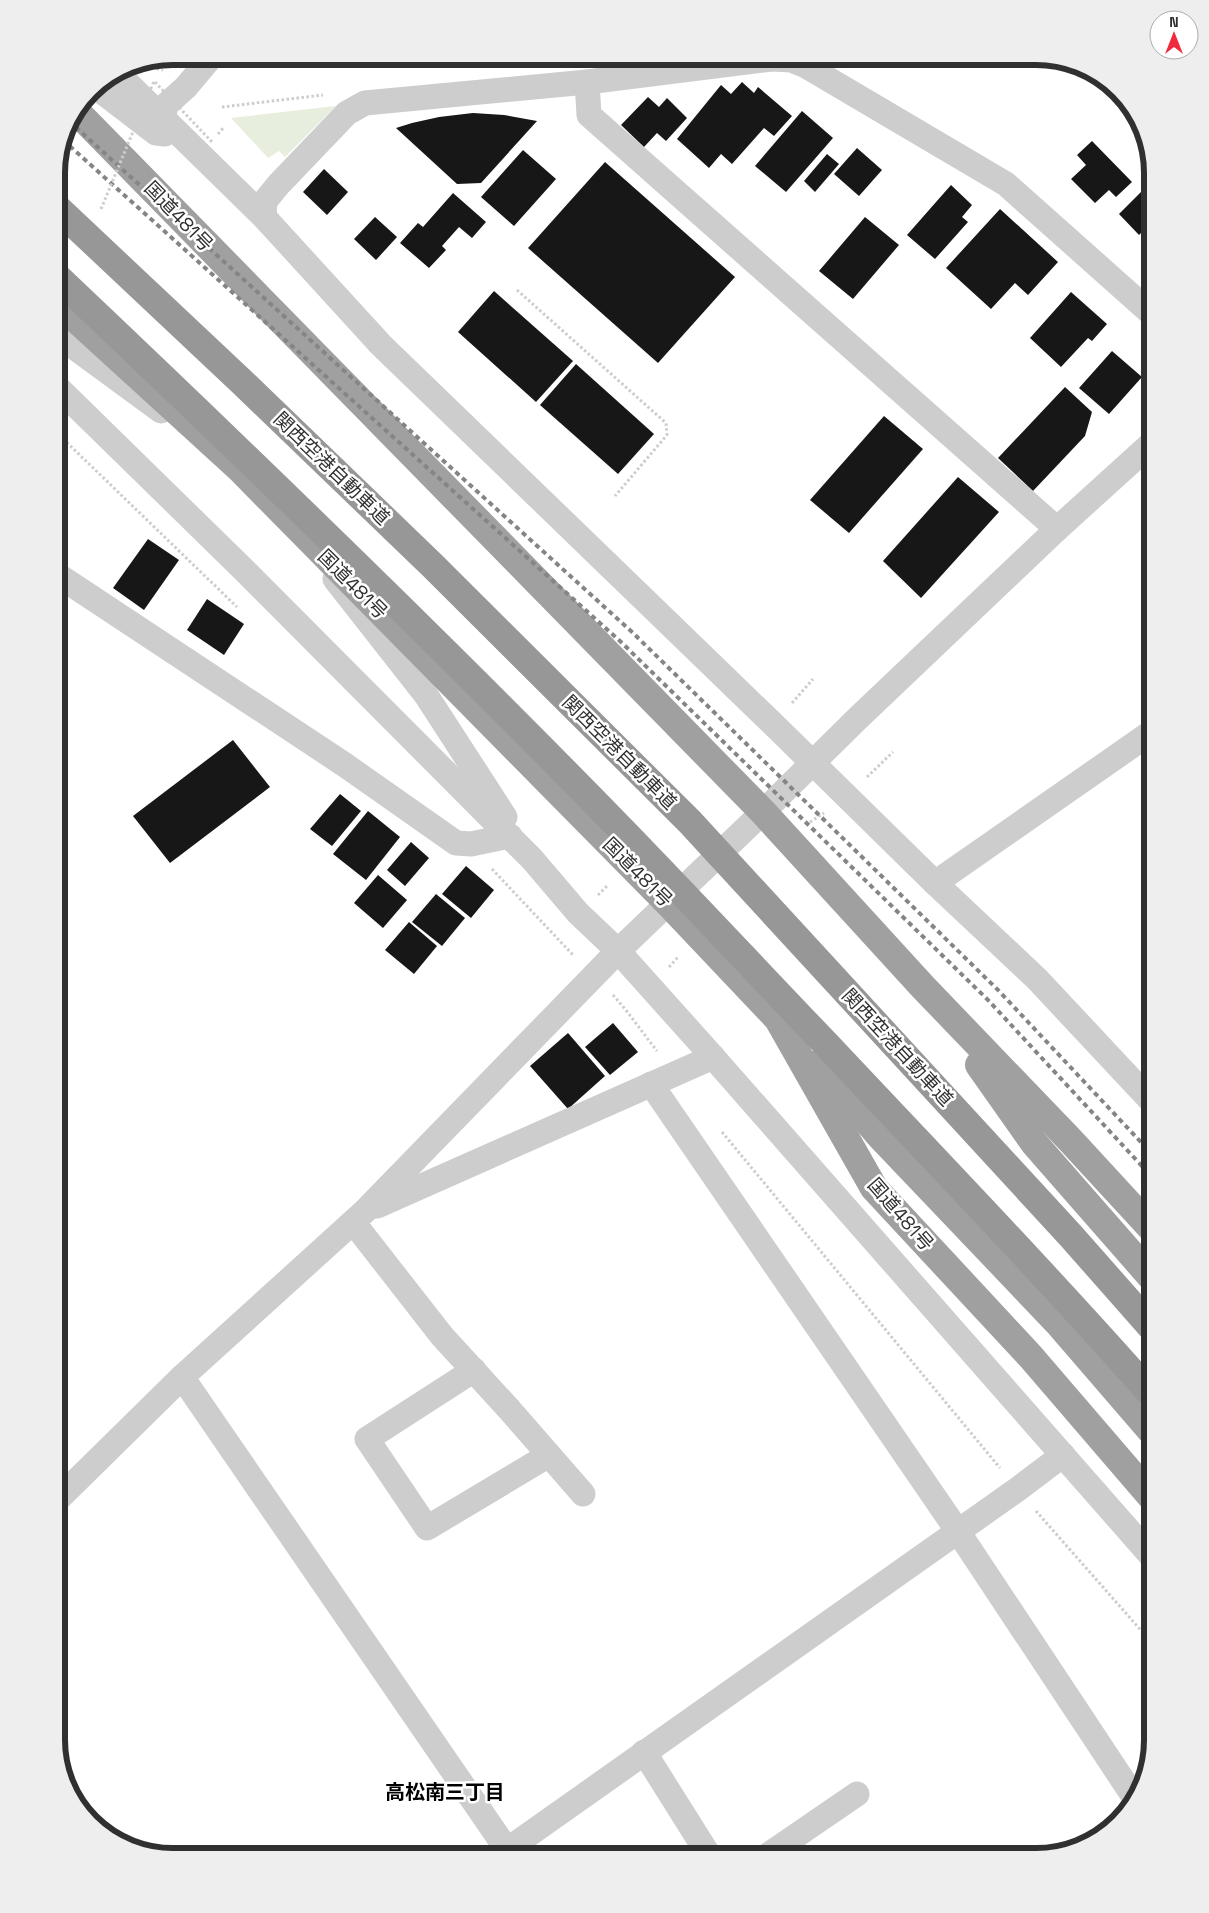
<svg xmlns="http://www.w3.org/2000/svg" width="1209" height="1913" font-family="'Space Grotesk','Noto Sans JP',sans-serif">
  <style>
    .green { fill: #e7eede }
    .building { fill: #171717 }
    .lines { fill: none; stroke-linecap: round; stroke-linejoin: round }
    .path { stroke: #cdcdcd; stroke-width: 3; stroke-dasharray: 2.5 2.5; stroke-linecap: butt }
    .minor { stroke: #cdcdcd; stroke-width: 25 }
    .trunk { stroke: #a0a0a0; stroke-width: 28 }
    .rail { stroke: #858585; stroke-width: 4; stroke-dasharray: 5 4; stroke-linecap: butt }
    .path-bridge { stroke: #cdcdcd; stroke-width: 3; stroke-dasharray: 2.5 2.5; stroke-linecap: butt }
    .motorway-bridge { stroke: #979797; stroke-width: 28 }
    .labels { text-anchor: middle; stroke-width: 5; stroke-linejoin: round; paint-order: stroke }
    .street-label { font-size: 19px; fill: #303030; stroke: #fff }
    .neighbourhood-label { font-size: 20px; font-weight: bold; fill: #000; stroke: #fff }
    .rim { fill: none; stroke: #303030; stroke-width: 6 }
  </style>
  <rect width="100%" height="100%" fill="#fff"/>
  <polygon class="green" points="336,106 285,157 279,151 268,158 231,118"/>
  <g class="building">
    <polygon points="562,56 574,56 567,62"/>
    <polygon points="896,56 933,56 933,57 898,64"/>
    <polygon points="942,56 974,57 975,60 944,66"/>
    <polygon points="742,82 754,93 758,87 792,116 774,136 764,128 732,164 721,154 709,168 677,139 721,85 731,94"/>
    <polygon points="648,97 659,107 667,98 687,118 666,141 657,133 644,147 621,125"/>
    <polygon points="802,111 833,138 786,192 755,166"/>
    <polygon points="473,113 504,115 537,121 481,183 457,184 396,128 412,123 439,117"/>
    <polygon points="1092,141 1132,182 1116,197 1109,190 1095,203 1071,179 1086,165 1077,155"/>
    <polygon points="857,148 882,170 859,196 834,174"/>
    <polygon points="523,150 556,179 514,226 481,197"/>
    <polygon points="827,154 839,164 815,192 804,181"/>
    <polygon points="605,162 735,277 658,363 528,248"/>
    <polygon points="324,169 348,192 327,215 303,192"/>
    <polygon points="1150,183 1153,187 1153,221 1139,235 1119,214"/>
    <polygon points="951,185 972,205 962,217 968,222 935,259 907,235"/>
    <polygon points="453,193 486,222 472,238 459,227 442,246 446,250 429,268 400,243 418,223 423,227"/>
    <polygon points="1000,209 1058,262 1028,295 1015,283 991,309 946,268"/>
    <polygon points="375,217 397,237 376,260 354,239"/>
    <polygon points="865,217 899,245 853,299 819,271"/>
    <polygon points="494,291 573,361 536,402 458,332"/>
    <polygon points="1071,292 1107,324 1092,341 1088,338 1061,367 1030,338"/>
    <polygon points="1112,351 1142,377 1109,414 1079,388"/>
    <polygon points="576,364 654,434 618,474 540,405"/>
    <polygon points="1065,387 1092,412 1085,436 1033,491 998,458"/>
    <polygon points="884,416 923,449 849,533 810,500"/>
    <polygon points="958,477 999,512 921,598 883,561"/>
    <polygon points="148,539 179,560 144,610 113,588"/>
    <polygon points="207,599 244,624 224,655 187,630"/>
    <polygon points="233,740 270,787 170,863 133,816"/>
    <polygon points="340,794 361,811 332,846 310,829"/>
    <polygon points="368,811 400,837 366,880 333,854"/>
    <polygon points="411,842 429,858 405,886 387,870"/>
    <polygon points="466,866 494,890 471,918 442,894"/>
    <polygon points="378,875 407,900 383,928 354,903"/>
    <polygon points="436,894 465,918 442,946 412,922"/>
    <polygon points="409,922 437,946 414,974 385,950"/>
    <polygon points="613,1023 638,1052 610,1075 585,1047"/>
    <polygon points="568,1033 605,1076 568,1109 530,1066"/>
  </g>
  <g class="lines">
    <g class="path">
      <polyline points="150,61 158,69 163,70"/>
      <polyline points="222,107 323,95"/>
      <polyline points="218,134 224,127"/>
      <polyline points="517,290 666,423 667,435 615,496"/>
      <polyline points="56,432 237,607"/>
      <polyline points="792,703 813,679"/>
      <polyline points="867,777 893,752"/>
      <polyline points="810,822 824,813"/>
      <polyline points="492,869 573,955"/>
      <polyline points="598,895 608,885"/>
      <polyline points="669,967 678,957"/>
      <polyline points="613,995 625,1009 657,1051"/>
      <polyline points="1148,1056 1148,1053 1153,1050"/>
      <polyline points="722,1132 1000,1468"/>
      <polyline points="1036,1511 1153,1644"/>
    </g>
    <g class="minor">
      <polyline points="117,73 264,217 381,345 773,724 935,883 1037,979 1153,1103"/>
      <polyline points="587,82 589,115 1057,529"/>
      <polyline points="96,87 156,133 165,134"/>
      <polyline points="163,120 166,105 186,87 212,56"/>
      <polyline points="264,217 265,201 279,184 347,113 365,103 587,82 772,59 791,60 806,66 1006,184 1153,315"/>
      <polyline points="56,334 161,411"/>
      <polyline points="56,386 243,569 532,859 578,913 618,951 713,1057 1153,1558"/>
      <polyline points="56,574 345,765 456,843 471,844 510,836"/>
      <polyline points="335,579 426,695 505,817"/>
      <polyline points="935,883 1153,731"/>
      <polyline points="651,1084 957,1530 1136,1800"/>
      <polyline points="377,1206 713,1057"/>
      <polyline points="353,1222 442,1336 508,1408 583,1494"/>
      <polyline points="474,1370 367,1439 427,1528 549,1455"/>
      <polyline points="182,1377 512,1857"/>
      <polyline points="56,1501 182,1377 365,1211 618,951 763,812 857,719 1057,529 1153,442"/>
      <polyline points="644,1752 710,1857"/>
      <polyline points="497,1857 1018,1489 1063,1455"/>
      <polyline points="765,1857 857,1794"/>
    </g>
    <g class="trunk">
      <polyline points="76,111 763,812 923,987 1071,1141 1153,1230"/>
      <polyline points="56,301 240,469 669,904 778,1019 874,1188 1031,1357 1153,1499"/>
      <polyline points="818,1064 880,1136 1059,1324 1153,1433"/>
      <polyline points="979,1065 1034,1143 1153,1279"/>
    </g>
    <g class="rail">
      <polyline points="69,121 632,632 998,990 1153,1155"/>
      <polyline points="63,140 621,642 988,1000 1153,1178"/>
    </g>
    <polyline class="path-bridge" points="101,209 154,81 212,142"/>
    <g class="motorway-bridge">
      <polyline points="56,207 242,382 433,566 690,822 1071,1236 1153,1329"/>
      <path d="M 56,276 C 247,457 436,639 619,827 C 689,899 757,972 826,1044 C 936,1161 1047,1276 1153,1396"/>
    </g>
  </g>
  <g class="labels">
    <g class="street-label">
      <text transform="translate(179 216) rotate(46)" y="7">国道481号</text>
      <text transform="translate(332 468) rotate(44)" y="7">関西空港自動車道</text>
      <text transform="translate(353 584) rotate(45)" y="7">国道481号</text>
      <text transform="translate(620 752) rotate(45)" y="7">関西空港自動車道</text>
      <text transform="translate(638 872) rotate(45)" y="7">国道481号</text>
      <text transform="translate(898 1047) rotate(47)" y="7">関西空港自動車道</text>
      <text transform="translate(901 1214) rotate(49)" y="7">国道481号</text>
    </g>
    <g class="neighbourhood-label">
      <text x="445" y="1799">高松南三丁目</text>
    </g>
  </g>
  <path d="M0 0H1209V1913H0ZM173 65H1036A108 108 0 0 1 1144 173V1740A108 108 0 0 1 1036 1848H173A108 108 0 0 1 65 1740V173A108 108 0 0 1 173 65Z" fill="#eee" fill-rule="evenodd"/>
  <path class="rim" d="M173 65H1036A108 108 0 0 1 1144 173V1740A108 108 0 0 1 1036 1848H173A108 108 0 0 1 65 1740V173A108 108 0 0 1 173 65Z"/>
  <g transform="translate(1174 35)"><circle r="24" fill="#ffffff" stroke="#acacac"/>
  <path d="M0-4L9 19L0 12L-9 19Z" fill="#f02a3d"/>
  <text y="-8" font-size="14" font-weight="bold" text-anchor="middle" fill="#303030">N</text>
  </g>
</svg>
